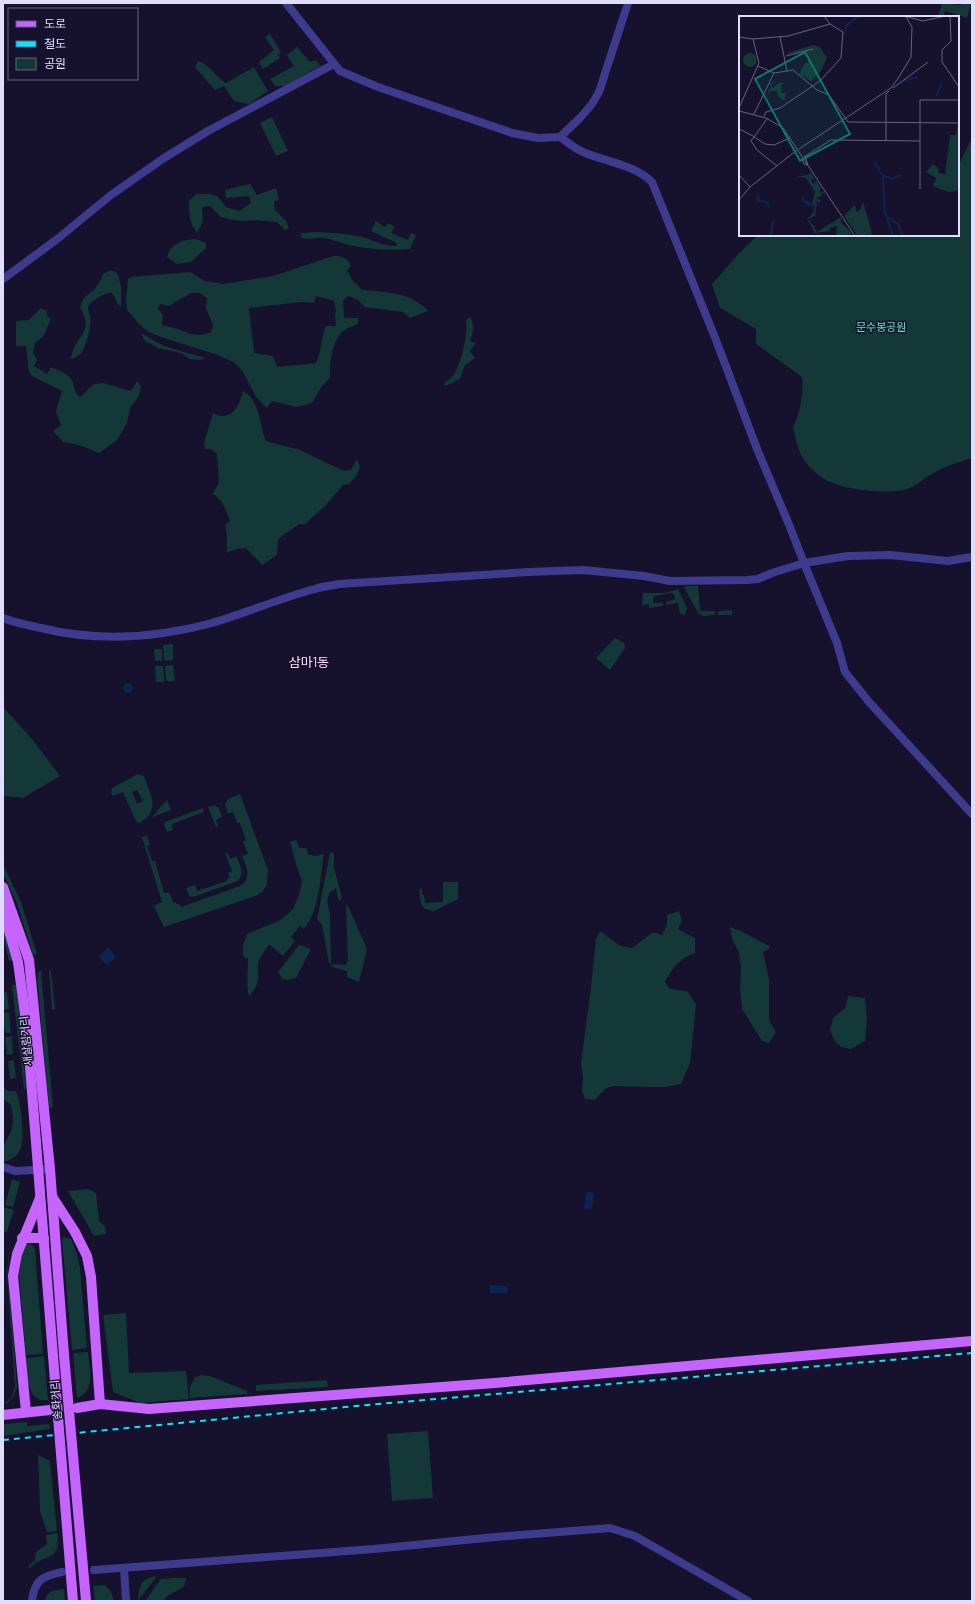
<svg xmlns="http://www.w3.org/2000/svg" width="975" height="1604" font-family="Barlow,'Noto Sans KR',sans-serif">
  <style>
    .green { fill: #133837; fill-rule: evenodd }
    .water { fill: #0b2552 }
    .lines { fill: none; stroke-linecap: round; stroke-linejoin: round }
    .minor { stroke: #3e3a8e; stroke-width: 8 }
    .major { stroke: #c664ff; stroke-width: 10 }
    .rail { stroke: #09e5ff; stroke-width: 2; stroke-dasharray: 6 5; stroke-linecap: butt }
    .major-bridge { stroke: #c664ff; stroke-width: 10 }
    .labels { text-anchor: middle; stroke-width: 3; stroke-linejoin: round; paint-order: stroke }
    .park-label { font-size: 11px; fill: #62e6c6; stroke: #16112d }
    .street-label { font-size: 11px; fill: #e1ddff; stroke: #16112d }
    .quarter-label { font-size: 13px; fill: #ffdff3; stroke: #16112d }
    .inset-river { fill: none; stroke: #0b2552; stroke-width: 2 }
    .inset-road { fill: none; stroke: #676381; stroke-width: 1 }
    .view { fill: #0f766e; fill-opacity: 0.15; stroke: #0f766e; stroke-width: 2 }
    .inset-edge { fill: none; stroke: #e1ddff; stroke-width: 2 }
  </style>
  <rect width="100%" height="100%" fill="#16112d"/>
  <g class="green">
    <polygon points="942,3 961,5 962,3 971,4 967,18 945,11 943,17 938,17"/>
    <polygon points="270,34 281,52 278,55 280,58 263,69 259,62 274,50 265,37"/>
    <polygon points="297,47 310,62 316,60 320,66 285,86 275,86 270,79 294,66 287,55"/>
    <path d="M 198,61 C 211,65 215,77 226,83 L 254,67 L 268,91 L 249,104 L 234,101 L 224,86 L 215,90 L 195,67 Z"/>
    <polygon points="272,117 288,151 276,156 260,123"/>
    <path d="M 970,142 L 972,143 L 972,458 C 960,462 946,466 935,472 C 927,476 920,483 912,487 C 895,496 845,490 828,481 C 821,478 812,470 807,464 C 798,453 796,441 793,427 C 800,416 804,390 802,377 L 756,344 L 756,329 L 720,308 L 712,284 L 744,248 L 757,236 L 767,235 L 958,235 L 958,166 Z"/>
    <path d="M 250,184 L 257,195 L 276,188 L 279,199 L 274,202 L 275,210 L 286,221 L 289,228 L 285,230 L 277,222 L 257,220 L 245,221 L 233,220 L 221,217 L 210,206 L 202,207 L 203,221 L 197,233 C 189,223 189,213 189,201 L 196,194 L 210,194 L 217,196 L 226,207 L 239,211 L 251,203 L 249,196 L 226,198 L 225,190 Z"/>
    <path d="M 376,221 L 385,227 L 388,223 L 395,227 L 391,233 L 408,240 L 411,233 L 416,235 L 410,249 C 391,251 363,249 345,244 C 338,242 331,239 324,238 C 315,237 308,241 300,237 L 302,233 C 318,231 341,233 358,236 C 373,239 380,246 397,246 L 397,243 L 371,231 Z"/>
    <path d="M 196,239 L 206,243 L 206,248 L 191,262 L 177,264 L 167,257 C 171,243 183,240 196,239 Z"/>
    <path d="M 333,256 C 342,256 347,257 351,266 L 347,270 L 351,278 L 362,290 C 385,292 412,292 428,311 L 410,318 L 403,312 L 365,307 L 358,300 L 348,296 L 343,301 L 344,318 L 358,318 L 358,324 C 354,326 349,327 346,329 C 331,339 330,362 330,378 L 322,386 L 312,403 L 297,407 L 272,401 L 267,408 L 256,397 L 243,372 L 235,363 L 218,355 L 161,337 L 147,331 L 139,324 L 127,310 L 126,300 L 128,279 L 131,277 L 190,272 L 205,281 L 223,284 L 273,276 ZM 191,293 L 200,293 L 207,298 L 206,308 L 213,325 L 211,332 C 195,339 189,332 174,328 C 170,327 166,326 162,325 L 163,315 L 158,309 L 160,304 L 169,306 ZM 316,296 L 334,301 L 336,311 L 335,315 L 336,326 L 326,326 C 321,338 322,351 316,363 L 277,367 L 273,356 L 254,353 L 249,308 L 301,302 L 314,303 Z"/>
    <path d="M 111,270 L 118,274 L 121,287 L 121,307 C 116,303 116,297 111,292 C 105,294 90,300 88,308 C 88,311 90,314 90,317 C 91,330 87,342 81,354 L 72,359 L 71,358 C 76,333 95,334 80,307 L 84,298 L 94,290 L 101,280 L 103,274 Z"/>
    <path d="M 41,308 L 47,311 L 47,316 L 51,319 L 43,337 L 35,343 L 33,353 L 37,360 L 34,366 L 47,374 L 51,367 C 58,370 67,373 71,379 C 75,385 74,393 80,397 L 94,384 L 103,383 L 131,391 L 137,381 L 141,386 L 139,396 L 130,408 L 127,423 L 117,440 L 99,453 L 79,445 L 63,442 L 53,431 L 61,425 L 56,412 L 62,391 L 32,376 L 29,372 L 26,346 L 16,346 L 16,321 L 29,320 Z"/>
    <path d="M 470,317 C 475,326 473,332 470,341 L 476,343 L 470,351 L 475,358 L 465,365 L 460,378 L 453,383 L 444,386 L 444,384 C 447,381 453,377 455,373 C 461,362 469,332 466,320 Z"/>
    <polygon points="141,333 164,346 205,358 201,360 190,359 181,353 158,348 145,341"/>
    <path d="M 243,391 C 262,403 258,423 266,441 L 300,450 L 344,471 L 351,470 L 357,459 L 360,467 L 357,475 L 349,484 L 343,485 L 326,505 L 305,524 L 299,524 L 278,539 L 277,555 L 262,565 L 246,548 L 236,549 L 227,553 C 226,543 228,534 225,525 L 230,521 C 226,511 223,498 212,494 L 219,483 L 217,454 L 211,449 L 205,449 L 204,443 L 213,413 C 215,414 219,416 222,416 C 235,417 241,400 243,391 Z"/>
    <polygon points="687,586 698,586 700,610 702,611 715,611 715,615 703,616 698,613 684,587"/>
    <polygon points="678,589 687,608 685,615 683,615 680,613 678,603 666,605 666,602 675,599 675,596 672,593 655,596 653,598 653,603 663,603 663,606 649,608 649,604 642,605 643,593 665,593"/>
    <polygon points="732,610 732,615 718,615 718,611"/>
    <polygon points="615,638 624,643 625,648 610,670 596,658"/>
    <polygon points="173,644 173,660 164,661 163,645"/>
    <polygon points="154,649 162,649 162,661 155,661"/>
    <polygon points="173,665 175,681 166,681 165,666"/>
    <polygon points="163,666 164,682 156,682 155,666"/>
    <polygon points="3,707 32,739 60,776 23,798 3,796"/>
    <path d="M 138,774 L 144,776 C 150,794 162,811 139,823 L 136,821 L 123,792 L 113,796 L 111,793 L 112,788 ZM 137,790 L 143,801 L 137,804 L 132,792 Z"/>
    <path d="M 240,794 L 268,870 L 267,885 L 262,892 L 258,895 L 164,927 L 154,906 L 162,902 L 142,837 L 147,836 L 150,845 L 147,846 L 152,861 L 155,861 L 164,893 L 169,892 L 173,902 L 180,905 L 181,907 L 240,886 C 252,878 247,868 242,856 L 248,854 L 243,842 L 246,840 L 240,823 L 237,823 L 233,812 L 228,814 L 225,804 L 228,799 Z"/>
    <polygon points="167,800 171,810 152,817"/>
    <polygon points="214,805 219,808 222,817 216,820 218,826 216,827 208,807"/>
    <polygon points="203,808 204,812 172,824 173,830 167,832 164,825 165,822"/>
    <path d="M 296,840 L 300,848 L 306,848 L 308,854 L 315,856 L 324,854 C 320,878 320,910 304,929 L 300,926 L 291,937 L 295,941 L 283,956 L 269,944 L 258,962 L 258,978 L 256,987 L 249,996 C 246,989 248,968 248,959 L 243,956 L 243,945 L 247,934 L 281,920 L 293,909 L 299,895 L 302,880 L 298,871 L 290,842 Z"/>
    <path d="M 227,852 L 230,859 L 236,856 C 240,865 245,873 238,881 L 193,897 L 189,896 L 186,888 L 195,885 L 197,891 L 227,881 L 227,879 L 230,878 L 228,873 L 232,871 L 225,853 Z"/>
    <polygon points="330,853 334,853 334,868 342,897 340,901 338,899 336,888 330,892 327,900 330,914 331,963 331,964 345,965 348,961 346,906 348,906 367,949 359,982 347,977 347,971 335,968 329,963 322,925 317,919"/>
    <polygon points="3,864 21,902 37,954 33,955 17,903 3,874"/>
    <polygon points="443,882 458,882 458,899 434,911 425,909 421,904 419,889 422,889 422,895 424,895 425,903 443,902"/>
    <path d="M 679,911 L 682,921 L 678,929 L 695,938 L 695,953 C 678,960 674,966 665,982 L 670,989 L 687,991 L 696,1004 L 690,1063 L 681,1084 L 666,1087 L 650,1087 L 612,1086 L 605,1089 L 595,1100 L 585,1099 L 582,1091 L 583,1078 L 581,1063 L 591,987 L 596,939 L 600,931 L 620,946 L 632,948 L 653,932 L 662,935 L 667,925 L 667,915 Z"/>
    <polygon points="3,923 13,960 9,961 3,936"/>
    <polygon points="730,927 741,931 769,946 769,949 763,952 769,980 769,1020 776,1032 769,1043 762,1041 742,1009 740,989 741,968 739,952 732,939"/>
    <polygon points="299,945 311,949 296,978 287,980 282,979 278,972"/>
    <polygon points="49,969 51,971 55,1009 52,1010"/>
    <polygon points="39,971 41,971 53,1107 49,1108 37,977"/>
    <polygon points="14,984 17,986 17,989 26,1089 24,1089 12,985"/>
    <polygon points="3,992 7,992 9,1009 3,1010"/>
    <polygon points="848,996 865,998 867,1018 865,1041 851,1049 841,1047 835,1041 830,1030 833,1018 846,1007"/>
    <polygon points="9,1012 11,1033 5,1033 3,1013"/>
    <polygon points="12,1036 13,1054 7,1055 5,1037"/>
    <polygon points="14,1060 16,1078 10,1079 8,1061"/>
    <path d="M 3,1087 L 8,1091 L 16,1091 C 20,1101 21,1111 22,1122 C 23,1140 25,1157 3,1162 L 3,1147 L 12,1129 L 13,1117 L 11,1105 L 3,1099 Z"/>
    <polygon points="12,1179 20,1182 13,1207 5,1205"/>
    <polygon points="88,1189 96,1193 99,1221 105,1226 106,1234 94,1236 68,1191"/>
    <polygon points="4,1207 14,1210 7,1232 3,1232"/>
    <polygon points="64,1237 71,1239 77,1254 80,1268 87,1348 72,1350 62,1240"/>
    <polygon points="27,1243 32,1245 35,1249 43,1354 26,1355 19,1275 22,1254"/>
    <path d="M 10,1245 L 8,1272 L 17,1387 C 15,1395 10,1402 3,1406 L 12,1396 L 15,1387 L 7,1272 Z"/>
    <polygon points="126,1313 129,1373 186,1371 189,1399 140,1403 113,1392 103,1315"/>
    <path d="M 88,1352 C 89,1367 97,1391 77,1398 L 73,1353 Z"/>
    <path d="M 44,1356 L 48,1400 C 25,1403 28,1373 26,1358 Z"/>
    <polygon points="201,1375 210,1376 247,1391 247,1394 190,1398 190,1387 195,1377"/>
    <polygon points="327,1380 328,1387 256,1391 256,1385"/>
    <polygon points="27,1422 27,1426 49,1424 50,1429 3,1436 3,1424"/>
    <polygon points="428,1431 433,1498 392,1501 387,1434"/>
    <polygon points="38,1455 50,1461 57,1531 47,1532 40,1511"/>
    <polygon points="58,1533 57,1549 53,1555 35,1563 29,1569 28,1567 35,1560 36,1552 47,1544 46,1535"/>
    <path d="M 157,1576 L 138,1601 C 139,1584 141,1579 157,1576 Z"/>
    <polygon points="173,1578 186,1578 184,1587 167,1596 163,1601 145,1601 161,1579"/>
    <polygon points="105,1585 111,1592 114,1601 95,1601 93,1586"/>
    <path d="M 64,1589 L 65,1601 L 45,1601 C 47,1590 55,1590 64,1589 Z"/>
  </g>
  <g class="water">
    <circle cx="128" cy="688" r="5"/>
    <polygon points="108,947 116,957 107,965 99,957"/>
    <polygon points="589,1192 594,1193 592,1209 584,1209 586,1193"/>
    <polygon points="490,1285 507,1286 507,1293 490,1293"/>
  </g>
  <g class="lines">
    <g class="minor">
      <polyline points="286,3 340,71 378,87 512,133 538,138 560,137 580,118 592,104 599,92 628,3"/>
      <path d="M 560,137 C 567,142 575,149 583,152 C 606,162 635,165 652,182 L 716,340 L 757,449 L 790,527 L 804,563 L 837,643 L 845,672 L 869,702 L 972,814"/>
      <polyline points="3,279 56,240 111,195 164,158 208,131 334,64"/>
      <path d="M 3,618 C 15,623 28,625 41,628 C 97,642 156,638 212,623 C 247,613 280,598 315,589 C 323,586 331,586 339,584 L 528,572 L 583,570 L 644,576 L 670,581 L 747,580 L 758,579 L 772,573 L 804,563 L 848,556 L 890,555 L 948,561 L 972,557"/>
      <polyline points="3,1167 15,1171 50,1169"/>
      <polyline points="124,1568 126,1601"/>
      <polyline points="94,1570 374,1549 495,1537 610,1528 635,1536 748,1601"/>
      <path d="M 32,1601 C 34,1580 43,1576 62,1572"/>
    </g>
    <g class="major">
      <polyline points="3,887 29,960 50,1169 64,1355"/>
      <polyline points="3,910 18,962 27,1029 53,1356"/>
      <polyline points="53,1198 75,1232 87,1256 91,1277 100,1404"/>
      <polyline points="22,1238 44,1238"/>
      <polyline points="77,1408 100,1404 149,1409 495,1383 972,1341"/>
      <polyline points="26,1412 13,1276 17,1254 40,1198"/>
      <polyline points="3,1415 50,1410"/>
    </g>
    <polyline class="rail" points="3,1440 367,1405 972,1353"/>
    <g class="major-bridge">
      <polyline points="64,1355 86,1601"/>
      <polyline points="53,1356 73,1601"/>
    </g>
  </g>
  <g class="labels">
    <g class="park-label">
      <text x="881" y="331">문수봉공원</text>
    </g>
    <g class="street-label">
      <text transform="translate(26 1041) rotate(-96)" y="4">새살림거리</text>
      <text transform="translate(56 1400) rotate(-95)" y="4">송화거리</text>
    </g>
    <g class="quarter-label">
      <text x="309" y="667">삼마1동</text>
    </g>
  </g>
  <g transform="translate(739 16)">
    <rect width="220" height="220" fill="#16112d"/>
    <path d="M 74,29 L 81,31 L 88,42 L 82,55 L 72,65 L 60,58 L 66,47 L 69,47 L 69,37 L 64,37 L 66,40 L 64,39 L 64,36 L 49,38 L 48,37 ZM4 44a7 7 0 1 1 14 0a7 7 0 1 1-14 0ZM 34,66 L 37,67 L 32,68 L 33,72 L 40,67 L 46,67 L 42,69 L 43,75 L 41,77 L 47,77 L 45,85 L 39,80 L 38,75 L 30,75 L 29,80 L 29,75 L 32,72 L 31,68 ZM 219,107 L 220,169 L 218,175 L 209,176 L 194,170 L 197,162 L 187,156 L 194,148 L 200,153 L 199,156 L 206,159 L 211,119 L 217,119 ZM 59,155 L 60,160 L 69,159 L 71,163 L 69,158 L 72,157 L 76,164 L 72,162 L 74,168 L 75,165 L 76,168 L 77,164 L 82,172 L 80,177 L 83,175 L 87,179 L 82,176 L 83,179 L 77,183 L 82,184 L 80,187 L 76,184 L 78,188 L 76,200 L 69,203 L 74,210 L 77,210 L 75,211 L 78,216 L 102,201 L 102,206 L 113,217 L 110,220 L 97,220 L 98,210 L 91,212 L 91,215 L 76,217 L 68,203 L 75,196 L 73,188 L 76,176 L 67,162 L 60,161 ZM 124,186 L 132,213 L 133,220 L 118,219 L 105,200 L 107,197 L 110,200 L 108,197 L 116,189 L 117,196 L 121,194 Z" fill="#133837"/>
    <path class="inset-river" d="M 106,18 L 107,10 L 118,1M 165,65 L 179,61M 197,80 L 203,67M 135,146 L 144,160 L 146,196 L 154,220M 145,160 L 153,163 L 162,159M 19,178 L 20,185 L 28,186 L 30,192M 64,180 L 64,185 L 72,190M 66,185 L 75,189 L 75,195M 149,201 L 160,209 L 163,220M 32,220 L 34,205"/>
    <path class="inset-road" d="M 165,0 L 184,5 L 207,0M 211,0 L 212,25 L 203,34 L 203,46 L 220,71M 0,21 L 14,23 L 49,20 L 91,8M 47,40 L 74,33M 19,50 L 35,57 L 48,55 L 41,21M 48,55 L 54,54 L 78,74 L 90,79 L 109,106 L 220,107M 160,61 L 172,41 L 173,11 L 167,1M 154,72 L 189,46M 0,92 L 20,47 L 14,23M 0,95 L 27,102 L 44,112 L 116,220M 15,98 L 35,57M 25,100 L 27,96 L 41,92 L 81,65 L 102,42 L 104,16 L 91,8 L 85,0M 28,103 L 12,125 L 18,134 L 38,150M 0,113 L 14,120M 14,120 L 26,128 L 35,129 L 51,122M 147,125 L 147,78 L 150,75M 60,133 L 152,72 L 160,61M 65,141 L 92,124 L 181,125M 63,142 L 65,148 L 69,149 L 66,140M 0,159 L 11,171M 181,173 L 181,84 L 220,84M 0,184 L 11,171 L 58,134"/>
    <path class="view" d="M 66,36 L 111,118 L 61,145 L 16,63 Z"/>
    <rect width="220" height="220" class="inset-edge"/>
  </g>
  <rect width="975" height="1604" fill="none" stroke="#e1ddff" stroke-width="8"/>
  <rect x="8" y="8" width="130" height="72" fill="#16112d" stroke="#676381"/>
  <rect x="16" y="21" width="20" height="6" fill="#c664ff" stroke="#676381"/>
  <text x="44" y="28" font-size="12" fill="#e1ddff">도로</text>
  <rect x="16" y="41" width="20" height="6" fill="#09e5ff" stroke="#676381"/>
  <text x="44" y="48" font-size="12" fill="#e1ddff">철도</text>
  <rect x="16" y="58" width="20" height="12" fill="#133837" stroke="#676381"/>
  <text x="44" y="68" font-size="12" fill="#e1ddff">공원</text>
</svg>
